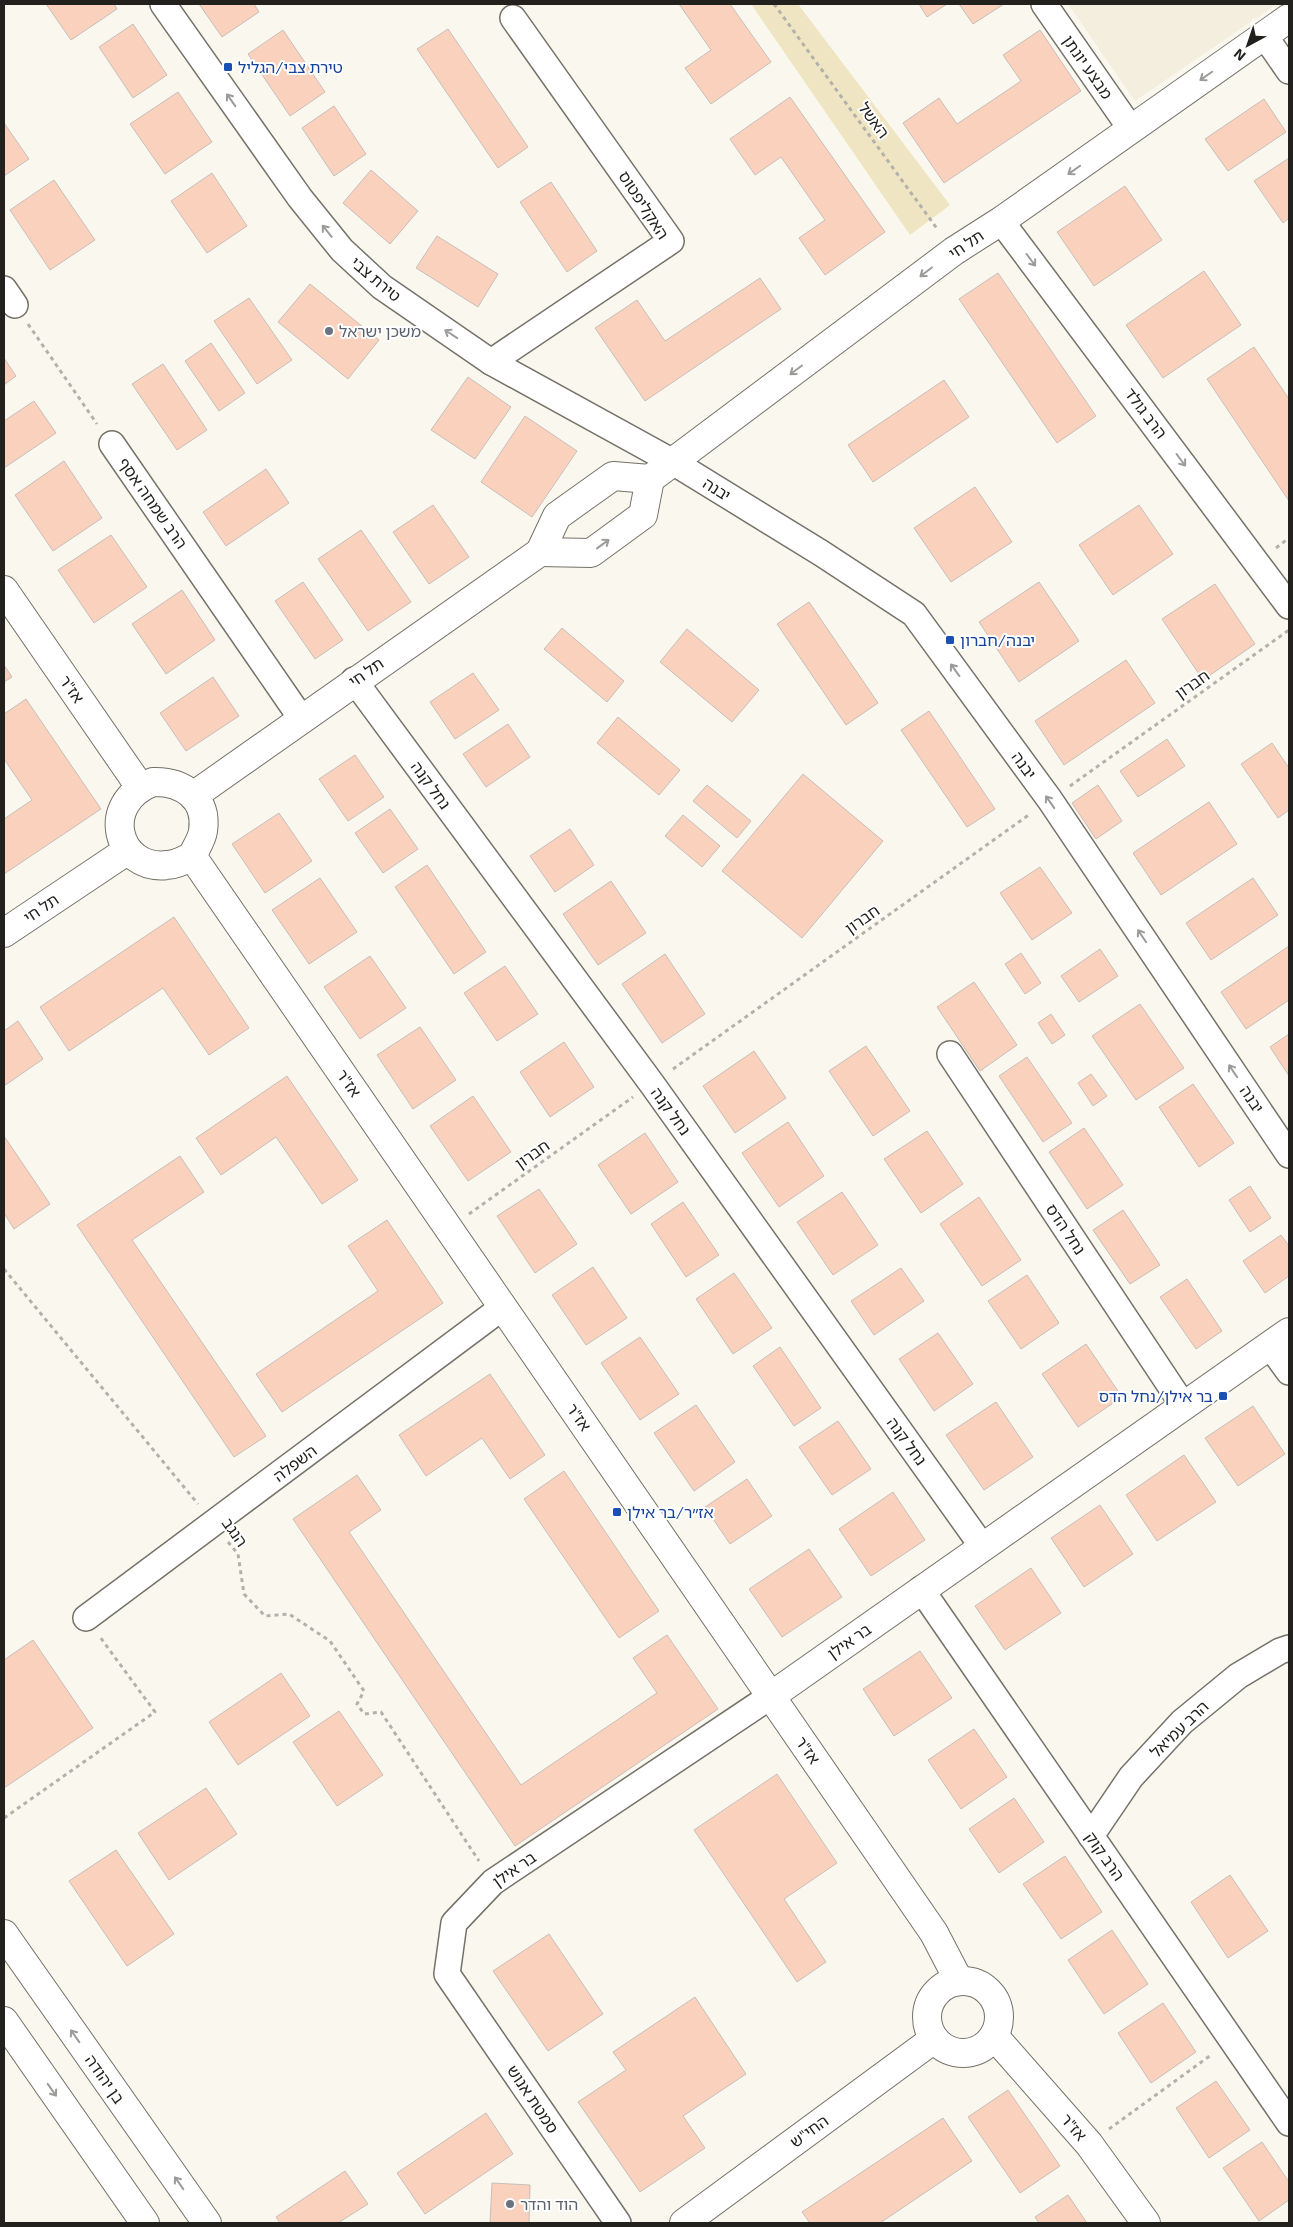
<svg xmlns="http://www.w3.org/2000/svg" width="1293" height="2227" font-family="'Exo 2','Noto Sans Hebrew',sans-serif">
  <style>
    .built { fill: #f3eedd }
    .green { fill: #efe5c2 }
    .building { fill: #fad1bd; stroke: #c8beb9 }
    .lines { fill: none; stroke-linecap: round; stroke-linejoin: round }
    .street-casing { stroke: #747269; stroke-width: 28 }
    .secondary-casing { stroke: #747269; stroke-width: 30 }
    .path { stroke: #b3b1aa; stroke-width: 3; stroke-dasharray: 4 4; stroke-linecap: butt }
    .street { stroke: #fff; stroke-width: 25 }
    .secondary { stroke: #fff; stroke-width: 28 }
    .oneway { stroke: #9c9b9a }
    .transit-dot { fill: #1a4fb4; stroke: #fff; stroke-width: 2 }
    .worship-dot { fill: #6b7280; stroke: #fff; stroke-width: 2 }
    .labels { text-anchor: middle; stroke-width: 4; stroke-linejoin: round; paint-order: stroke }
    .transit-label { font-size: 16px; fill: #164399; stroke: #fff; text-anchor: start }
    .street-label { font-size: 16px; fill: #22211e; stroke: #fff }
    .worship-label { font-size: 16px; fill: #5b616d; stroke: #fff; text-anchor: start }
  </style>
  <rect width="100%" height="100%" fill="#faf8ee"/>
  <polygon class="built" points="1068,4 1277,4 1135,101"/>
  <polygon class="green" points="751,4 798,4 950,205 910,235"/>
  <g class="building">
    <polygon points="46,4 114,4 117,9 71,40"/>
    <polygon points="199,4 254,4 259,12 222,37"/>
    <polygon points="679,4 730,4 771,62 711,104 685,68 711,50"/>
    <polygon points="919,4 947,4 927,17"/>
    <polygon points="959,4 1004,4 973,24"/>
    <polygon points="133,24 167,75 133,98 99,47"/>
    <polygon points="448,29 528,147 498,168 417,49"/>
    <polygon points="283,30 325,92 290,116 248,54"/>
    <polygon points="1040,30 1081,91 944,183 903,123 939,98 957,124 1021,81 1003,55"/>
    <polygon points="178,92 212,142 165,174 130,124"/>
    <polygon points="790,97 885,232 825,275 799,238 825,220 781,157 755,175 730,139"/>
    <polygon points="1264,99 1286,132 1228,171 1205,139"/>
    <polygon points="334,106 366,154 334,176 302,128"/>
    <polygon points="4,123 29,159 4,176"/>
    <polygon points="1289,158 1289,218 1283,223 1254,181"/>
    <polygon points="371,170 418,211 390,244 343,203"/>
    <polygon points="212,173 247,226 207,253 171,201"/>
    <polygon points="54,180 95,240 50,270 10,210"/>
    <polygon points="551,182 597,251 567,272 520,202"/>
    <polygon points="1125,186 1162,240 1094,286 1057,232"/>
    <polygon points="437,236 498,274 478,307 416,268"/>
    <polygon points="1204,271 1241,325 1163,378 1126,325"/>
    <polygon points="998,273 1096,416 1057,443 959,299"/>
    <polygon points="760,278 781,309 645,401 595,328 637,300 665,341"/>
    <polygon points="310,284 379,340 348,379 278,322"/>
    <polygon points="249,298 292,360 257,384 214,321"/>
    <polygon points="211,343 245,393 219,411 185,361"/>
    <polygon points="1254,347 1289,399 1289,501 1207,379"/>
    <polygon points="4,358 16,376 4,385"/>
    <polygon points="163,364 207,430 177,450 132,384"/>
    <polygon points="468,377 511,407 475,459 431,430"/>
    <polygon points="944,380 969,417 873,482 848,445"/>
    <polygon points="34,401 56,433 4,468 4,421"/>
    <polygon points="525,416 577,451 532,517 481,482"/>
    <polygon points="64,461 102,518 53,551 15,495"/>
    <polygon points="266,469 289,503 226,546 203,512"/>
    <polygon points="975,487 1012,542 951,582 914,528"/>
    <polygon points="433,505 469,557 429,584 393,532"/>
    <polygon points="1139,505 1173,554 1113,595 1079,545"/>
    <polygon points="361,530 411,602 368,631 318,559"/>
    <polygon points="111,535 147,587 94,623 58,570"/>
    <polygon points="303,582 343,640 315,659 275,601"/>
    <polygon points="1039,582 1079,641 1019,682 979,622"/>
    <polygon points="1215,584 1255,644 1203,680 1162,619"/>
    <polygon points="182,590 215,640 166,674 132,624"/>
    <polygon points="809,602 878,703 846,725 777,624"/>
    <polygon points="562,628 624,681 607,702 544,649"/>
    <polygon points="687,629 759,690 732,722 660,662"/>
    <polygon points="1126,660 1155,703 1064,765 1035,721"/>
    <polygon points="4,665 12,677 4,682"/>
    <polygon points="473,673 499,710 455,739 430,702"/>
    <polygon points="213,677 239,716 186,751 160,713"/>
    <polygon points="26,699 101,809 4,874 4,819 32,800 4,759 4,714"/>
    <polygon points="929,711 995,809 967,827 901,730"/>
    <polygon points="618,717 680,770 659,795 597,743"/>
    <polygon points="508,724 530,757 486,787 463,754"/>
    <polygon points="1167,739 1185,766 1138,797 1120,771"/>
    <polygon points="1272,743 1289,768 1289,810 1278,818 1241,764"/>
    <polygon points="355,755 384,797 348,821 319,779"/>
    <polygon points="803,774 883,841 802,938 722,871"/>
    <polygon points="707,785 751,821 737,838 693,801"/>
    <polygon points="1098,785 1122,821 1096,839 1072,803"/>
    <polygon points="1209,802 1237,844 1161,895 1133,853"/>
    <polygon points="390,809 418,849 383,873 355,833"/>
    <polygon points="279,813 312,861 265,893 232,844"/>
    <polygon points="683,815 720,846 702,867 665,836"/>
    <polygon points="570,829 594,865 555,892 530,856"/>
    <polygon points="427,865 486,952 454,974 395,887"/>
    <polygon points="1040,867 1072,913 1032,940 1000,893"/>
    <polygon points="320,878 357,932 309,964 272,910"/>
    <polygon points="1253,878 1278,915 1211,960 1186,923"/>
    <polygon points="611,881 646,933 598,965 563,914"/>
    <polygon points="174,917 249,1028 209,1055 163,988 69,1051 40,1007"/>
    <polygon points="1289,946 1289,1000 1246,1029 1221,992"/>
    <polygon points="1100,949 1118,976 1079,1002 1061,976"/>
    <polygon points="1021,953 1041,983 1025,994 1005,964"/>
    <polygon points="665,954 705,1014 662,1043 622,984"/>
    <polygon points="370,956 406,1008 360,1039 324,987"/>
    <polygon points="505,966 538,1014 497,1041 464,993"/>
    <polygon points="974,982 1017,1045 980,1071 937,1007"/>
    <polygon points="1140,1004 1184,1068 1136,1100 1092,1036"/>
    <polygon points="1051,1014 1065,1035 1052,1044 1038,1023"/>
    <polygon points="18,1021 43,1059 4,1086 4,1031"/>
    <polygon points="420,1027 456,1080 413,1109 377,1055"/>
    <polygon points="1289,1034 1289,1076 1270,1047"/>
    <polygon points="564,1042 594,1087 550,1117 520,1072"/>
    <polygon points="866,1046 910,1111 873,1136 829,1071"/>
    <polygon points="754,1051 786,1098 735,1133 703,1086"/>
    <polygon points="1027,1057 1072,1123 1043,1142 999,1076"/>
    <polygon points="1091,1074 1107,1096 1093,1106 1078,1083"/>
    <polygon points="287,1076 358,1180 322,1204 276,1137 221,1175 196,1138"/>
    <polygon points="1193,1084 1234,1143 1199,1167 1159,1107"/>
    <polygon points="473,1096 511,1152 468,1181 430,1126"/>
    <polygon points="788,1122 824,1176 779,1207 742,1153"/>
    <polygon points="1084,1128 1123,1185 1087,1209 1049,1152"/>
    <polygon points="927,1131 963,1184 921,1213 884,1159"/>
    <polygon points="645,1133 678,1182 631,1214 598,1165"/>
    <polygon points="4,1136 50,1204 14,1229 4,1213"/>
    <polygon points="180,1156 204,1192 132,1240 266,1436 234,1457 77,1225"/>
    <polygon points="1250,1186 1271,1218 1250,1232 1229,1200"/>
    <polygon points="539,1189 577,1244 535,1273 497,1216"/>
    <polygon points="842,1192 878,1245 833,1275 797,1222"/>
    <polygon points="979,1197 1021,1260 982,1286 940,1224"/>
    <polygon points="683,1202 719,1255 686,1277 651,1224"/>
    <polygon points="1123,1210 1160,1265 1130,1284 1093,1230"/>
    <polygon points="387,1220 443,1303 282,1412 256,1374 378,1291 348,1246"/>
    <polygon points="1281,1235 1289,1246 1289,1276 1265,1293 1243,1261"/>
    <polygon points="593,1267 627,1318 586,1345 552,1295"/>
    <polygon points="901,1268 924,1301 874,1335 851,1301"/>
    <polygon points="734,1273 772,1328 733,1354 696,1299"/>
    <polygon points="1027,1275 1059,1323 1021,1349 988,1301"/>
    <polygon points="1187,1279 1222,1331 1196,1349 1160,1297"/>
    <polygon points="938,1333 973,1384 934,1411 899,1359"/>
    <polygon points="640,1337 679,1394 640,1420 601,1363"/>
    <polygon points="1086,1344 1122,1397 1078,1427 1042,1374"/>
    <polygon points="780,1347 821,1408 794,1426 753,1366"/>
    <polygon points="490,1374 545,1455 510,1479 482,1438 426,1476 399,1435"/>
    <polygon points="996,1402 1033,1457 984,1490 946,1435"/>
    <polygon points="696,1405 735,1462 694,1491 654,1433"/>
    <polygon points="1253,1406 1285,1454 1238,1486 1205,1438"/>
    <polygon points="838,1421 871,1469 832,1495 799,1447"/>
    <polygon points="1184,1455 1216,1502 1157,1541 1126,1495"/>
    <polygon points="564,1471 659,1611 619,1638 524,1499"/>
    <polygon points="357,1475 381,1510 349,1532 521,1785 657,1693 633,1658 667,1635 718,1709 515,1846 293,1519"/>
    <polygon points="747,1479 772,1516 730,1544 705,1507"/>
    <polygon points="893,1492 925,1540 871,1576 839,1529"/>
    <polygon points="1100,1505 1133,1554 1084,1587 1051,1538"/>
    <polygon points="809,1549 842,1597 782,1637 749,1589"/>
    <polygon points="1031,1568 1061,1613 1005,1650 975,1606"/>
    <polygon points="33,1640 93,1728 4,1788 4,1660"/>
    <polygon points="920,1651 952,1698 894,1736 863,1689"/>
    <polygon points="281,1673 310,1716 238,1765 209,1722"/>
    <polygon points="339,1711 383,1775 337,1806 293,1742"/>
    <polygon points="974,1729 1007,1777 961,1809 928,1760"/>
    <polygon points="777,1774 837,1863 784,1899 826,1962 797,1982 694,1830"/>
    <polygon points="206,1788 237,1834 169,1880 138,1833"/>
    <polygon points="1014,1798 1044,1842 999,1873 969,1829"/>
    <polygon points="116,1850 174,1934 127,1966 69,1881"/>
    <polygon points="1065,1856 1102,1912 1061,1939 1023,1884"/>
    <polygon points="1230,1875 1268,1931 1228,1958 1191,1902"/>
    <polygon points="1112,1930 1148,1984 1104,2014 1068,1960"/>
    <polygon points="549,1934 603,2014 548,2051 493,1971"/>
    <polygon points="695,1997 746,2074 683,2116 705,2148 640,2192 578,2102 626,2070 613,2052"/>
    <polygon points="1163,2003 1196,2052 1151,2083 1118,2033"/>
    <polygon points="1216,2081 1250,2130 1209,2158 1176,2108"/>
    <polygon points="1008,2090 1060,2166 1020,2193 968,2117"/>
    <polygon points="486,2113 513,2154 425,2214 397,2173"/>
    <polygon points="943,2118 972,2161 880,2223 810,2223 802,2212"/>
    <polygon points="1262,2142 1289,2182 1289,2200 1259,2221 1223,2168"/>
    <polygon points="345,2171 368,2204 338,2223 280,2223 276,2217"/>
    <polygon points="492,2183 530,2185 529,2223 490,2223"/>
    <polygon points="1068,2195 1087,2223 1039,2223 1035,2217"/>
  </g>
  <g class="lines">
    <g class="street-casing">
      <g id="street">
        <polyline points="163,4 300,198 342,250 382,287 491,362 673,462 821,553 914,614 1050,800 1289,1155"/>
        <polyline points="1044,4 1131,129"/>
        <polyline points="1264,35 1289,71"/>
        <polyline points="1001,221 1289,606"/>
        <polyline points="4,289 15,305"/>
        <polyline points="491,362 671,241 513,18"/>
        <polyline points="112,444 301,718"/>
        <polyline points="354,680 652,1084 982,1546"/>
        <polyline points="950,1054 1183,1405"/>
        <polyline points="1270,1346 1289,1372"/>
        <polyline points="921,1589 1289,2123"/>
        <polyline points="86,1618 503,1307"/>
        <polyline points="1091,1836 1131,1777 1182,1722 1238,1676 1280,1651 1289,1648"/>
        <polyline points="618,2223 447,1974 454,1923 493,1882 771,1696"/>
      </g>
    </g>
    <g class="secondary-casing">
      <g id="secondary">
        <polyline points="540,552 591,553 643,515 650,479"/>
        <polyline points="4,590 140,787"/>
        <path d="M 153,782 C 182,781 208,798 203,831 C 202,839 196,848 192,856 C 185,860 176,865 167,865 C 117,871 98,803 153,782 Z"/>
        <polyline points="193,796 540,552 557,516 613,476 650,479 954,251 1001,221 1289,18"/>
        <polyline points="192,856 934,1933 959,1981"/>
        <polyline points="4,933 128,850"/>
        <polyline points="771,1696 1289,1332"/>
        <polyline points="4,1934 207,2223"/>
        <circle cx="963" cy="2017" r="36"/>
        <polyline points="4,2021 145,2223"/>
        <polyline points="994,2036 1089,2144 1146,2223"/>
        <polyline points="684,2223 934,2039"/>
      </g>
    </g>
    <g class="path">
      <polyline points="774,4 938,230"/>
      <polyline points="28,324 97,424"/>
      <polyline points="1276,548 1289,538"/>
      <polyline points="1070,786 1289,630"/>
      <polyline points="673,1069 1030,814"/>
      <polyline points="469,1214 633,1097"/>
      <polyline points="4,1269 198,1504"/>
      <polyline points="228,1542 238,1554 244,1594 265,1616 289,1614 330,1641 364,1691 357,1704 364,1714 381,1712 479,1861"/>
      <polyline points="4,1818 155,1712 100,1637"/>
      <polyline points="1109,2129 1211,2055"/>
    </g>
    <use href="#street" class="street"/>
    <use href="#secondary" class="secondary"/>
  </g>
  <defs><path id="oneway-shaft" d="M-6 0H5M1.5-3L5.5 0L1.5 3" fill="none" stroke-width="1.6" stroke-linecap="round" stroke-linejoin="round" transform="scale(1.25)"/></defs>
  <g class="oneway">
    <use href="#oneway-shaft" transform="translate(1206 76) rotate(145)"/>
    <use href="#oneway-shaft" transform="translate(231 100) rotate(-125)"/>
    <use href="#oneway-shaft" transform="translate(1074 170) rotate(145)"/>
    <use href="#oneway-shaft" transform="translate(327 231) rotate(-129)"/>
    <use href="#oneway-shaft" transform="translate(1031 260) rotate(53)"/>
    <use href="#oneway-shaft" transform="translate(926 272) rotate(143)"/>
    <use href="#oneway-shaft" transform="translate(451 334) rotate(-146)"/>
    <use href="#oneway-shaft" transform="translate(796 370) rotate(143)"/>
    <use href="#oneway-shaft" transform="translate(1181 460) rotate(53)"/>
    <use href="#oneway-shaft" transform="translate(603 544) rotate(-36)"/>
    <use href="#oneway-shaft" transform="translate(955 670) rotate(-126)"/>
    <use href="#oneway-shaft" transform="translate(1050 802) rotate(-125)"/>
    <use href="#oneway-shaft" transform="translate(1142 936) rotate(-124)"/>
    <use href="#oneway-shaft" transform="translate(1233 1071) rotate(-124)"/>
    <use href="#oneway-shaft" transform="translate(75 2036) rotate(-125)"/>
    <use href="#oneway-shaft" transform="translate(52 2090) rotate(55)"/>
    <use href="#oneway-shaft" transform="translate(179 2183) rotate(-125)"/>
  </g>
  <g class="transit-dot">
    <rect x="223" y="62" width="10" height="10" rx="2.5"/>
    <rect x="945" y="635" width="10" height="10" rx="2.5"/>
    <rect x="1218" y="1391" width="10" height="10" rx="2.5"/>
    <rect x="612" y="1507" width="10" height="10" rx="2.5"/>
  </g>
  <g class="worship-dot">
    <circle cx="329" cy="331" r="5"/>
    <circle cx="510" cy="2204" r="5"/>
  </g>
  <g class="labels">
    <g class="transit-label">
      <text x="238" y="73">טירת צבי/הגליל</text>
      <text x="960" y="646">יבנה/חברון</text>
      <text x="1213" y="1402" text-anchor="end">בר אילן/נחל הדס</text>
      <text x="627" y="1518">אז״ר/בר אילן</text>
    </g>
    <g class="street-label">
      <text transform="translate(1088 67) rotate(55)" y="6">מבצע יונתן</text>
      <text transform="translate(874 120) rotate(54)" y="6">האשל</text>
      <text transform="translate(644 205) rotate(57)" y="6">האקליפטוס</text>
      <text transform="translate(966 244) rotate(-34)" y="6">תל חי</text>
      <text transform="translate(376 279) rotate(40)" y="6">טירת צבי</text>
      <text transform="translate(1146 413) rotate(53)" y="6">הרב גולד</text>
      <text transform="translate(717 489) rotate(32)" y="6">יבנה</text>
      <text transform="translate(153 503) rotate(55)" y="6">הרב שמחה אסף</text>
      <text transform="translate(366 672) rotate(-35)" y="6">תל חי</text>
      <text transform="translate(1192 684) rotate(-35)" y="6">חברון</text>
      <text transform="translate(72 689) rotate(55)" y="6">אז"ר</text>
      <text transform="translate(1024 765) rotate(54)" y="6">יבנה</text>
      <text transform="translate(431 785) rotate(54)" y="6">נחל קנה</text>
      <text transform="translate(41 908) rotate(-34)" y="6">תל חי</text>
      <text transform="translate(862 919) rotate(-35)" y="6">חברון</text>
      <text transform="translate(349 1083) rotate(55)" y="6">אז"ר</text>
      <text transform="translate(1252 1099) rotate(56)" y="6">יבנה</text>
      <text transform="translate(671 1111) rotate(54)" y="6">נחל קנה</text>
      <text transform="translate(532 1154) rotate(-35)" y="6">חברון</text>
      <text transform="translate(1066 1229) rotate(56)" y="6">נחל הדס</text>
      <text transform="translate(579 1417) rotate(55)" y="6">אז"ר</text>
      <text transform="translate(907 1441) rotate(54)" y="6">נחל קנה</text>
      <text transform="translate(295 1463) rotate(-37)" y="6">השפלה</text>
      <text transform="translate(235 1532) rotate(55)" y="6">הנגב</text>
      <text transform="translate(849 1641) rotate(-35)" y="6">בר אילן</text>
      <text transform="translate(1179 1729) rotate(-44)" y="6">הרב עמיאל</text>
      <text transform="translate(808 1750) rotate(55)" y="6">אז"ר</text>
      <text transform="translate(1105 1856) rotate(55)" y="6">הרב קוק</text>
      <text transform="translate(514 1869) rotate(-35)" y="6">בר אילן</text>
      <text transform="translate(105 2079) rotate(55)" y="6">בן יהודה</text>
      <text transform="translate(533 2099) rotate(56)" y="6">סמטת אנוש</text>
      <text transform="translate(1074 2127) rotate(49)" y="6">אז"ר</text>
      <text transform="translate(809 2131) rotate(-36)" y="6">החי"ש</text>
    </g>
    <g class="worship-label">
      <text x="339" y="337">משכן ישראל</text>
      <text x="520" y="2210">הוד והדר</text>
    </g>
  </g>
  <rect width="1293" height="2227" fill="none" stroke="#22211e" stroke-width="10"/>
  <g transform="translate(1248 45) rotate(220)" stroke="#ffffff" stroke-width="4" paint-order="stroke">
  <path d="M0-4L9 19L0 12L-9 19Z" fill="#22211e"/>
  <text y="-8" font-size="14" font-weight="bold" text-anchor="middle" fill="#22211e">N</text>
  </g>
</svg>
